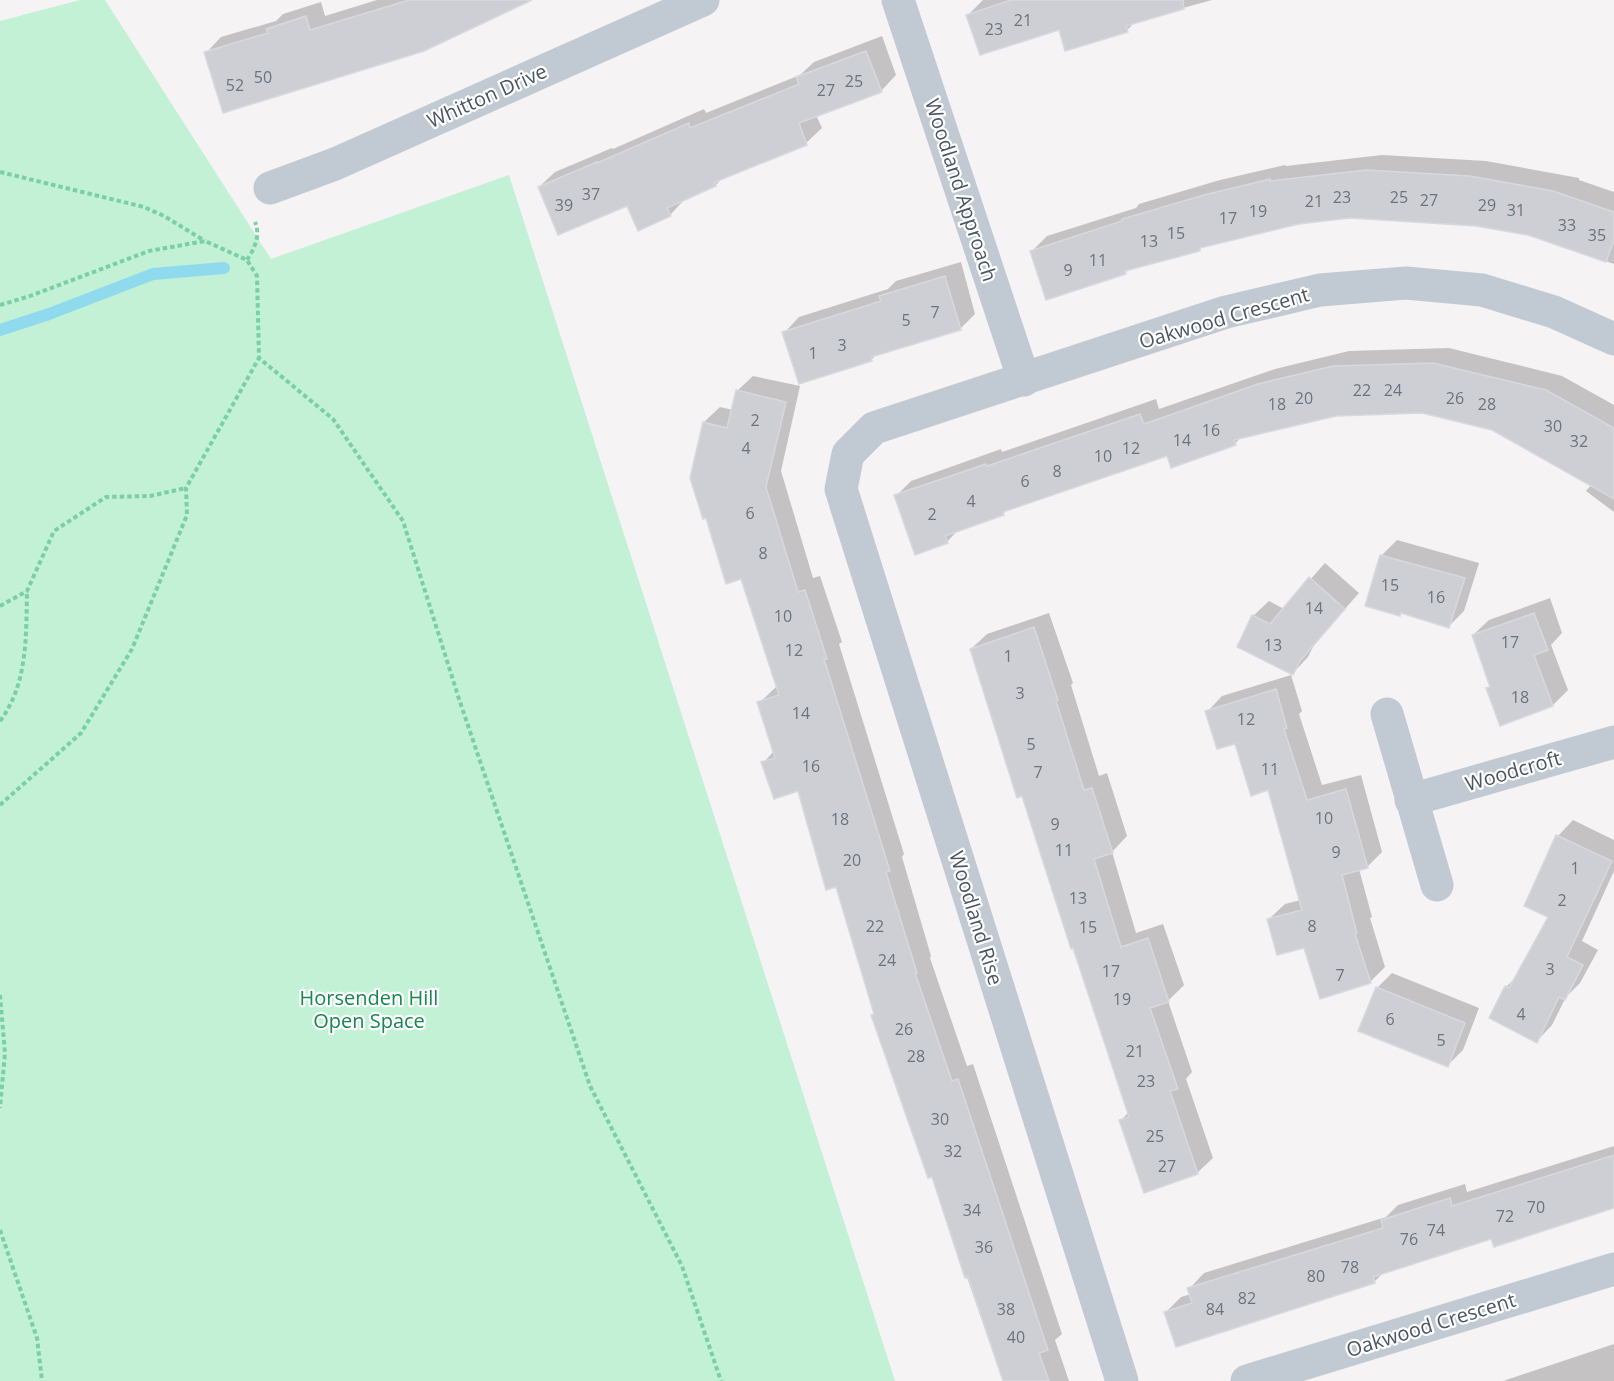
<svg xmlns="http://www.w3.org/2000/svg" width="1614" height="1381" font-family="'Open Sans',sans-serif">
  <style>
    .green { fill: #c3f1d5 }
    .shadow { fill: #0003 }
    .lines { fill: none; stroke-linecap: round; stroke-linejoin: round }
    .stream { stroke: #90daee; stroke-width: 12 }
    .building { fill: #cdcfd5; stroke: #d7d9de; stroke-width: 1.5 }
    .path { stroke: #7ad0a6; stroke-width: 4; stroke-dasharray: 4.5 3; stroke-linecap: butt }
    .street { stroke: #c1cad2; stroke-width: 33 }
    .labels { text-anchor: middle; stroke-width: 4.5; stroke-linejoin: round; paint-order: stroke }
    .number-label { font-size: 16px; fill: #6b747e }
    .street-label { font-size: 20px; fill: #4a5661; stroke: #fff }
    .park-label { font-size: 20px; fill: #17864f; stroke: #fff }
  </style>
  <rect width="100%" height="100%" fill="#f5f3f3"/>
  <polygon class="green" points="80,0 105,0 271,259 509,175 895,1381 0,1381 0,21"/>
  <g class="shadow">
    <polygon points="377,0 529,0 206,53 221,37 276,21 283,14 321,2 325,16"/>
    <polygon points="983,0 1212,0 1136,21 1127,30 1060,28 968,15"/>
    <polygon points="882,36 896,75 881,91 816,115 822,128 806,143 723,177 716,185 685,199 670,215 628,204 539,187 555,172 612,148 613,149 704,109 706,113 800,75 814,62"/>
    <polygon points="1382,155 1486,161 1579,178 1579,180 1614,192 1614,264 1528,234 1476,224 1350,217 1299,223 1202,246 1199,249 1129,269 1125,273 1031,252 1047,236 1136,208 1139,204 1220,180 1285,165 1286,166"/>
    <polygon points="961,262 975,314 960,329 878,353 871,360 784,333 799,317 888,289 896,281"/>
    <polygon points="1449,348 1562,376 1614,405 1614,512 1586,491 1592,484 1492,429 1422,412 1336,414 1241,437 1235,444 1168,454 1009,508 1003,514 959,529 947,542 896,496 911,481 1001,449 1002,452 1156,399 1159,409 1275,369 1349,351"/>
    <polygon points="753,376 800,386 781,471 813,578 820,576 842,642 839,644 904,854 902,857 931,956 930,958 967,1066 973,1064 1062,1334 1055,1340 1069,1381 1003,1381 875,1013 837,885 799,789 763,763 774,751 759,703 777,686 742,577 707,517 692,478 704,422 720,407 733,410 737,391"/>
    <polygon points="1397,540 1479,563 1464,611 1449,626 1381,556"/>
    <polygon points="1325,563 1359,593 1315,643 1308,657 1293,673 1253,616 1269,601 1284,609"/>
    <polygon points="1550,598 1562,633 1551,645 1568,690 1553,705 1488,689 1491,685 1473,635 1489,620"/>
    <polygon points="1049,613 1073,683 1071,685 1099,776 1107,773 1127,836 1112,852 1136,933 1163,924 1184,985 1168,1001 1192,1072 1186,1079 1213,1158 1197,1173 1121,1120 1129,1112 1023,794 971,649 987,634"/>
    <polygon points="1291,675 1302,711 1299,714 1322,785 1361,775 1382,852 1367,867 1359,869 1372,917 1370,918 1385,967 1370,982 1269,919 1285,904 1301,900 1270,788 1236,742 1207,712 1222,696"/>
    <polygon points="1573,820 1614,840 1614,871 1582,941 1598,950 1580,983 1566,997 1552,1025 1537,1041 1506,987 1516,977 1550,916 1558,836"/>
    <polygon points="1392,973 1479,1008 1463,1050 1448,1065 1377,988"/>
    <polygon points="1614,1146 1614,1207 1492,1237 1384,1272 1374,1282 1166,1312 1181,1297 1191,1294 1189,1289 1204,1273 1386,1217 1398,1205 1465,1184 1467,1192"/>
    <polygon points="1614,1344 1614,1381 1503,1381"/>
  </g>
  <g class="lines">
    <polyline class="stream" points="0,330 49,314 153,274 224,268"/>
  </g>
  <g class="building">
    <polygon points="409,0 532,0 424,51 223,113 204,52 268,33 266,29 306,16 310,30"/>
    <polygon points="1011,0 1183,0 1184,9 1126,26 1128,32 1065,51 1059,30 980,55 966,15"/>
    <polygon points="866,51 882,92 799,123 807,145 715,182 716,186 667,208 671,216 638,231 627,206 558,235 538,187 597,162 597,163 689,123 690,128 799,84 796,77"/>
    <polygon points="1366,170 1470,176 1553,191 1614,212 1614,240 1606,262 1528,235 1476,226 1350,218 1299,224 1200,248 1200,251 1125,271 1126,274 1046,300 1030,251 1122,221 1122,219 1204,195 1270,179 1270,181"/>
    <polygon points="945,276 961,330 871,357 872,361 799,384 782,332 881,301 879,296"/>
    <polygon points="1433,363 1546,390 1614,428 1614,499 1492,430 1422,413 1336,416 1234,440 1236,445 1171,468 1167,456 1003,512 1004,515 945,536 948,543 915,555 894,495 986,464 987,466 1140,414 1144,424 1258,384 1333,366"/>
    <polygon points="736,390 786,402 766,487 798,592 805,590 827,659 824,659 890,871 886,872 917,973 915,973 952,1081 958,1079 1048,1350 1039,1353 1049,1381 1003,1381 968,1277 965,1278 932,1177 928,1178 871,1015 874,1014 836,887 826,890 798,791 774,799 761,762 775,758 757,702 779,695 741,579 726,584 706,518 703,519 690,478 703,422 727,428"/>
    <polygon points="1380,555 1465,578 1449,628 1401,613 1400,616 1365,606"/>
    <polygon points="1309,577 1345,609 1300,661 1293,675 1237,647 1252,615 1270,624"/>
    <polygon points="1534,613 1548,650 1534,655 1553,706 1500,726 1486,688 1490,687 1472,635"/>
    <polygon points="1034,627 1058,700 1056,701 1084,790 1092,788 1113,853 1094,859 1121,947 1148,938 1169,1002 1150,1008 1178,1089 1170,1091 1198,1174 1144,1193 1119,1120 1129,1117 1073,948 1071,949 1022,796 1017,798 970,649"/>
    <polygon points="1276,689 1287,728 1284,729 1307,800 1346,789 1368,868 1342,875 1357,933 1355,934 1371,983 1320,999 1304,948 1277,955 1267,919 1302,910 1268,790 1251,796 1235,744 1217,749 1205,711"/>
    <polygon points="1556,835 1612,861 1567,957 1583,965 1565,1000 1559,997 1537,1043 1489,1018 1505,986 1509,988 1548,917 1524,906"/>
    <polygon points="1376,987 1465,1023 1448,1067 1358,1031"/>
    <polygon points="1614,1155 1614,1208 1494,1247 1491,1239 1373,1277 1375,1283 1176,1347 1164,1312 1192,1303 1187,1288 1383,1228 1381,1220 1450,1198 1452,1206"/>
  </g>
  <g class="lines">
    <g class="path">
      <polyline points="0,172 144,207 164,216 205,241"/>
      <path d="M 247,260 C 254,249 261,236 255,222"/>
      <polyline points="0,305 30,296 149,251 205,241 247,260 257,276 259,358 333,419 403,521 459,699 590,1086 682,1266 721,1381"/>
      <polyline points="0,606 27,591 54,531 106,497 150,496 186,488"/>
      <path d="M 0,721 C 28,684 26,636 27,591"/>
      <polyline points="0,805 81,733 132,649 187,515 186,488 259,358"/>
      <polyline points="0,995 5,1053 0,1108"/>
      <polyline points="0,1230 37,1338 42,1381"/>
    </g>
    <g class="street">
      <polyline points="898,0 1024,380"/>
      <polyline points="270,188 335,164 703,0"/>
      <polyline points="1387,714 1437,885"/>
      <polyline points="1411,800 1614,742"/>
      <polyline points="1122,1381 841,489 848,454 874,428 1226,312 1320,290 1406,283 1482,290 1554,312 1614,339"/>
      <polyline points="1247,1381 1614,1269"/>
    </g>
  </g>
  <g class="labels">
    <g class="number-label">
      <text x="1023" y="26">21</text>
      <text x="994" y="35">23</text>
      <text x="263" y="83">50</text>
      <text x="854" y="87">25</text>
      <text x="235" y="91">52</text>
      <text x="826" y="96">27</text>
      <text x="591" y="200">37</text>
      <text x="1342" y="203">23</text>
      <text x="1399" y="203">25</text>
      <text x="1429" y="206">27</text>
      <text x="1314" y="207">21</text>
      <text x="564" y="211">39</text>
      <text x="1487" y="211">29</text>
      <text x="1516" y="216">31</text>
      <text x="1258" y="217">19</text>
      <text x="1228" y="224">17</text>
      <text x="1567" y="231">33</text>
      <text x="1176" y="239">15</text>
      <text x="1597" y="241">35</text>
      <text x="1149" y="247">13</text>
      <text x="1098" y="266">11</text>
      <text x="1068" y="276">9</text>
      <text x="935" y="318">7</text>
      <text x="906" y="326">5</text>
      <text x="842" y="351">3</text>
      <text x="813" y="359">1</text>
      <text x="1362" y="396">22</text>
      <text x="1393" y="396">24</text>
      <text x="1304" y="404">20</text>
      <text x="1455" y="404">26</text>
      <text x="1277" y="410">18</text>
      <text x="1487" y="410">28</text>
      <text x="755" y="426">2</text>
      <text x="1553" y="432">30</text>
      <text x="1211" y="436">16</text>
      <text x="1182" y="446">14</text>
      <text x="1579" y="447">32</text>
      <text x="746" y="454">4</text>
      <text x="1131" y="454">12</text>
      <text x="1103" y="462">10</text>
      <text x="1057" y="477">8</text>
      <text x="1025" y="487">6</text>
      <text x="971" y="507">4</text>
      <text x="750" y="519">6</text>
      <text x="932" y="520">2</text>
      <text x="763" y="559">8</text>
      <text x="1390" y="591">15</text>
      <text x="1436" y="603">16</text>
      <text x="1314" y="614">14</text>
      <text x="783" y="622">10</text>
      <text x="1510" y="648">17</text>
      <text x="1273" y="651">13</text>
      <text x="794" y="656">12</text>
      <text x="1008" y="662">1</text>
      <text x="1020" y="699">3</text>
      <text x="1520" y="703">18</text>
      <text x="801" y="719">14</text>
      <text x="1246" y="725">12</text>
      <text x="1031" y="750">5</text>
      <text x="811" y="772">16</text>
      <text x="1270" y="775">11</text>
      <text x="1038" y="778">7</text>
      <text x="1324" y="824">10</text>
      <text x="840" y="825">18</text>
      <text x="1055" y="830">9</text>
      <text x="1064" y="856">11</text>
      <text x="1336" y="858">9</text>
      <text x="852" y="866">20</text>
      <text x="1575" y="874">1</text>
      <text x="1078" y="904">13</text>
      <text x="1562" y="906">2</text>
      <text x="875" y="932">22</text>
      <text x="1312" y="932">8</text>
      <text x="1088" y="933">15</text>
      <text x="887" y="966">24</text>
      <text x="1550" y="975">3</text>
      <text x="1111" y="977">17</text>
      <text x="1340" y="981">7</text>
      <text x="1122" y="1005">19</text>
      <text x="1521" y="1020">4</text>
      <text x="1390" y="1025">6</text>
      <text x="904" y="1035">26</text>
      <text x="1441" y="1046">5</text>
      <text x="1135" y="1057">21</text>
      <text x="916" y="1062">28</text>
      <text x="1146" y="1087">23</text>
      <text x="940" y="1125">30</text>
      <text x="1155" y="1142">25</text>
      <text x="953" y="1157">32</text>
      <text x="1167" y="1172">27</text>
      <text x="1536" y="1213">70</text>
      <text x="972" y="1216">34</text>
      <text x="1505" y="1222">72</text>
      <text x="1436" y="1236">74</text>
      <text x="1409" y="1245">76</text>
      <text x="984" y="1253">36</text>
      <text x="1350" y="1273">78</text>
      <text x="1316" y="1282">80</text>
      <text x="1247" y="1304">82</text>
      <text x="1006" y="1315">38</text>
      <text x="1215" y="1315">84</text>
      <text x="1016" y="1343">40</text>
    </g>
    <g class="street-label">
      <text transform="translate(487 96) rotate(-24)" y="7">Whitton Drive</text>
      <text transform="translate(961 190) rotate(72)" y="7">Woodland Approach</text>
      <text transform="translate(1224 318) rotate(-16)" y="7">Oakwood Crescent</text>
      <text transform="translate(1513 771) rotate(-16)" y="7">Woodcroft</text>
      <text transform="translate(976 918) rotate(73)" y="7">Woodland Rise</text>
      <text transform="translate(1431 1325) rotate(-17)" y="7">Oakwood Crescent</text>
    </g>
    <g class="park-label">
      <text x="369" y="1005">Horsenden Hill<tspan x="369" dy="23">Open Space</tspan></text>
    </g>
  </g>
</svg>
